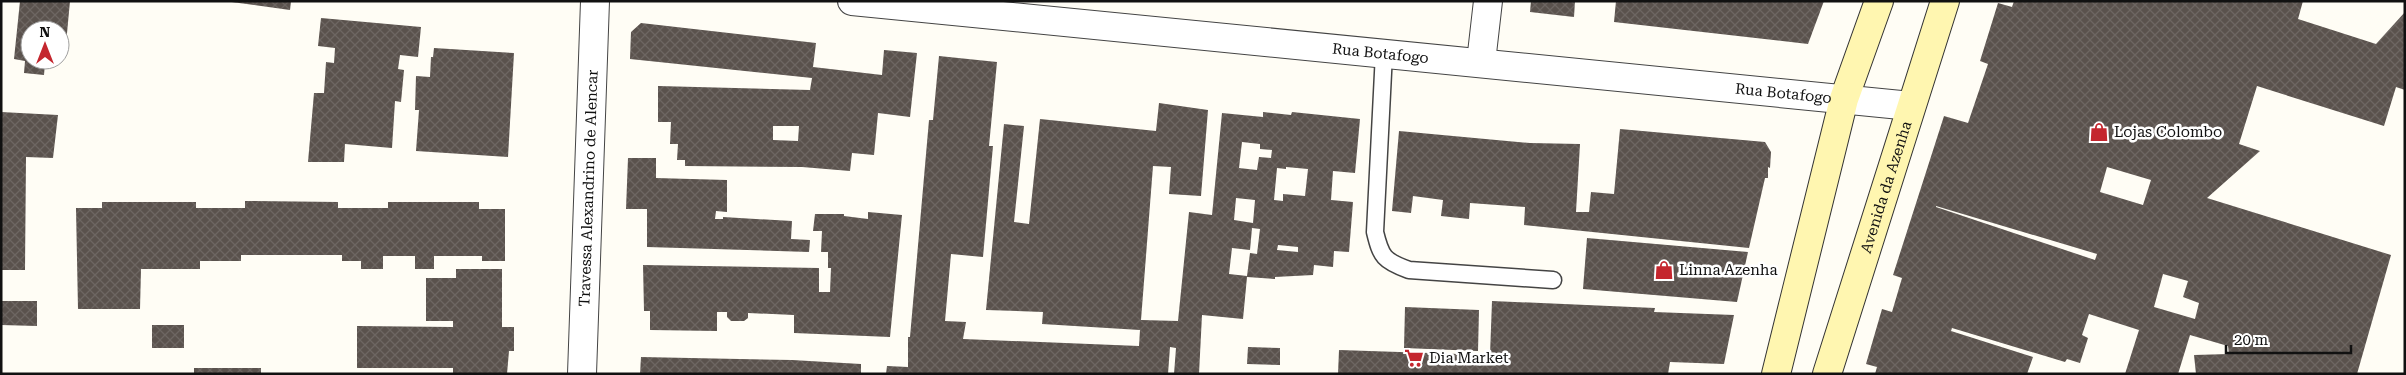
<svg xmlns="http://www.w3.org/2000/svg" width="2406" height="375" font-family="'Roboto Serif',serif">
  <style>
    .building { fill: url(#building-cross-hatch); fill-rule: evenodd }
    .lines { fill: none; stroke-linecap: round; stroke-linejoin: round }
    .service-casing { stroke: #444; stroke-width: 19 }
    .minor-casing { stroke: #444; stroke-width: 30 }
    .tertiary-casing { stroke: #444; stroke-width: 30 }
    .secondary-casing { stroke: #333; stroke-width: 30 }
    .service { stroke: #fff; stroke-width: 16 }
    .minor { stroke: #fff; stroke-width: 28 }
    .tertiary { stroke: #fff; stroke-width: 28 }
    .secondary { stroke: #fff6b0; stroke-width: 28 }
    .labels { text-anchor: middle; stroke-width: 5; stroke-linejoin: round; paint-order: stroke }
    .street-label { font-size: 15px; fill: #111; stroke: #fff }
    .poi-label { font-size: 15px; fill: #111; stroke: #fff; text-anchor: start }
  </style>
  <defs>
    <pattern id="building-cross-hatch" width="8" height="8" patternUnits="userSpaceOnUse" patternTransform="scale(1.25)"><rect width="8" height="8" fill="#5a524d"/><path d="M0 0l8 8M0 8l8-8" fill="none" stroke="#6d6662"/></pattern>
  </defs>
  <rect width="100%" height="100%" fill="#fffdf5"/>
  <g class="building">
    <polygon points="20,1 70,1 66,44 60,44 60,30 30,30 30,60 49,60 49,63 45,63 44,75 24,73 25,61 14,59"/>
    <polygon points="224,1 291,1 290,10"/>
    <polygon points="1531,1 1575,1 1574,17 1530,12"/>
    <polygon points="1616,1 1824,1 1808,44 1614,22"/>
    <path d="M 2014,1 L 2303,1 L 2298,19 L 2376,44 L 2405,12 L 2405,90 L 2396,87 L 2384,126 L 2257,86 L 2239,144 L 2260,151 L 2207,198 L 2391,255 L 2357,374 L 2196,374 L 2194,355 L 2229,354 L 2228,346 L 2190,335 L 2178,374 L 2125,374 L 2139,330 L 2089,314 L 2082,335 L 2088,338 L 2080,363 L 2067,359 L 2065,362 L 1952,328 L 1951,331 L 2033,357 L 2027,374 L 1875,374 L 1877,367 L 1866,364 L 1882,309 L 1892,312 L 1902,278 L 1893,275 L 1944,116 L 1968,123 L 1988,64 L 1980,61 L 1998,3 L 2012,7 ZM 2107,167 L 2151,180 L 2143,205 L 2100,192 ZM 1936,206 L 2097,254 L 2095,260 L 1936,207 ZM 2163,274 L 2188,281 L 2183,297 L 2199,303 L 2195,319 L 2154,307 Z"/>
    <polygon points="321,18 421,27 418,57 400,55 398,69 404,70 401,102 395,101 392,148 345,144 344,162 308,162 314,93 324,93 326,62 334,63 335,48 318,46"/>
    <path d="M 641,23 L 816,43 L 813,67 L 882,75 L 884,50 L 917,53 L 910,117 L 878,113 L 874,155 L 852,153 L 850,171 L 802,167 L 685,166 L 685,160 L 677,160 L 678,144 L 670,144 L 671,122 L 658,122 L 658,86 L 810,90 L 812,78 L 630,59 L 631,32 ZM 773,126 L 799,126 L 798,141 L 773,140 Z"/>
    <polygon points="434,48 514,53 508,157 416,151 419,110 415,110 416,76 430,77 431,57 433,57"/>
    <path d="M 939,56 L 997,62 L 989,146 L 993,146 L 983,257 L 951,254 L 945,321 L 966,322 L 963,339 L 1139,346 L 1140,330 L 1042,324 L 1043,312 L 986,310 L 1004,124 L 1024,126 L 1014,222 L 1029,224 L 1040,119 L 1156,131 L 1159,103 L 1208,110 L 1201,196 L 1169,194 L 1171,167 L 1153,166 L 1141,320 L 1178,321 L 1189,212 L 1212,215 L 1222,113 L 1263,117 L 1263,112 L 1291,115 L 1292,112 L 1360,119 L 1355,173 L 1333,171 L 1331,200 L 1353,202 L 1349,252 L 1334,251 L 1333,267 L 1314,265 L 1313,275 L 1275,277 L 1275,279 L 1247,277 L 1243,319 L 1202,315 L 1199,374 L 1174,374 L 1176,348 L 1170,347 L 1168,374 L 886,374 L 887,366 L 908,367 L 908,337 L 910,337 L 929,120 L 933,120 ZM 1242,142 L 1260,144 L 1260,149 L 1272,150 L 1271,158 L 1259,157 L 1257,170 L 1239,168 ZM 1286,167 L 1308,169 L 1305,196 L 1283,194 L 1283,201 L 1274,200 L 1277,168 L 1286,169 ZM 1236,198 L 1255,200 L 1253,223 L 1234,220 ZM 1252,228 L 1260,229 L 1257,254 L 1250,253 L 1247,276 L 1229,274 L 1232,248 L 1250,250 ZM 1278,245 L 1298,247 L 1298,252 L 1277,250 Z"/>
    <polygon points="1,112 58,115 53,158 26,157 25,270 1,270"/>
    <polygon points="1620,129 1765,142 1771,152 1770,168 1768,167 1768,178 1765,178 1749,248 1524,225 1525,207 1470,203 1469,219 1441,216 1443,200 1413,196 1411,213 1392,211 1399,131 1530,143 1580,144 1576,212 1589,212 1591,192 1614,194"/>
    <polygon points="628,158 656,158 656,178 727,180 727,212 716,211 715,219 723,219 723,217 792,221 791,239 810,240 809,252 647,247 647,209 626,209"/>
    <polygon points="245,201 338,202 338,208 388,208 388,202 479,202 479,209 505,209 505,261 482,261 482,256 434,256 434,269 415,269 415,256 383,256 383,269 361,269 361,261 342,261 342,255 241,255 241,261 200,261 200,269 141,269 140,309 78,309 76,208 102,208 102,202 196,202 196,208 245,208"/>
    <polygon points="868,212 902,215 890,337 794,333 794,315 748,313 748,318 744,321 731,321 727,317 727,312 717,312 717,331 650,330 650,311 644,311 643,265 819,268 819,292 830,292 831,268 828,268 828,252 821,252 822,231 813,231 815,214 844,214 844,216 868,219"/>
    <polygon points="1587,238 1748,252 1737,302 1583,289"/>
    <polygon points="456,269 502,269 502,327 514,327 514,351 509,351 507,374 453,374 453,368 357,368 357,326 453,327 453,321 426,321 426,278 456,278"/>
    <polygon points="1,301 37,301 37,326 1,325"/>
    <polygon points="1492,301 1655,308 1654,312 1734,315 1724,364 1670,362 1668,374 1338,374 1339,350 1490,355"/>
    <polygon points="1405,307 1479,310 1478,351 1404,348"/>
    <rect x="152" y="325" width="32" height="23"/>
    <polygon points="1248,347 1280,348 1280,365 1247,364"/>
    <polygon points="641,357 792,360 861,364 861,374 640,374"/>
    <rect x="194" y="368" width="67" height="6"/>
  </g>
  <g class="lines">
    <g class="service-casing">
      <path id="service" d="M 1384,53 L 1375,232 C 1381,257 1384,261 1409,270 L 1553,280"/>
    </g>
    <g class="minor-casing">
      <g id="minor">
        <polyline points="1481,62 1488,1"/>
        <path id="s1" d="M 582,374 L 595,1"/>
      </g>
    </g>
    <g class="tertiary-casing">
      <g id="tertiary">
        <path id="s2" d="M 852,1 L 1911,106"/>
      </g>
    </g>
    <g class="secondary-casing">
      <g id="secondary">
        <polyline points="1776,374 1844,99 1879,1"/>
        <path id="s3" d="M 1827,374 L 1945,1"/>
      </g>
    </g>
    <use href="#service" class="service"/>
    <use href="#minor" class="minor"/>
    <use href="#tertiary" class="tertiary"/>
    <use href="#secondary" class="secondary"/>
  </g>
  <defs>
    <g id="shop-bare" transform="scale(1.5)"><path d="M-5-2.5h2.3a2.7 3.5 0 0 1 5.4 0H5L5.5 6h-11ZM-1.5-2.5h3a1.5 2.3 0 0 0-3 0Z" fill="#c4262e" stroke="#fff" stroke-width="2.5" paint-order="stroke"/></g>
    <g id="supermarket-bare" transform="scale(1.5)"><path d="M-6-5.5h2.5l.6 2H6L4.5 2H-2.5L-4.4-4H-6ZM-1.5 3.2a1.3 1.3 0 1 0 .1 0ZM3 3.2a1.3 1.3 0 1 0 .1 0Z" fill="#c4262e" stroke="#fff" stroke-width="2.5" paint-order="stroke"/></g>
  </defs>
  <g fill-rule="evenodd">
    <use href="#shop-bare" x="2099" y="132"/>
    <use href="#shop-bare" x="1664" y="270"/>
    <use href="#supermarket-bare" x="1414" y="358"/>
  </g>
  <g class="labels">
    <g class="street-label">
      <text dy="5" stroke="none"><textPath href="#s2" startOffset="531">Rua Botafogo</textPath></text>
      <text dy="5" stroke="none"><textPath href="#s2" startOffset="936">Rua Botafogo</textPath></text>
      <text dy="5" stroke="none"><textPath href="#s3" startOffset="196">Avenida da Azenha</textPath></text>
      <text dy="5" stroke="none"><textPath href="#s1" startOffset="186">Travessa Alexandrino de Alencar</textPath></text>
    </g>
    <g class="poi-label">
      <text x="2114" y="137">Lojas Colombo</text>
      <text x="1679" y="275">Linna Azenha</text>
      <text x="1429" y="363">Dia Market</text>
    </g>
  </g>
  <rect width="2406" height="375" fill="none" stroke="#111111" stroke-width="5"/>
  <g transform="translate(45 45)"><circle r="24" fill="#ffffff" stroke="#a0a0a0"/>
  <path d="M0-4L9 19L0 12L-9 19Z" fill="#c4262e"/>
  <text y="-8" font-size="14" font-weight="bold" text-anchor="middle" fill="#111111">N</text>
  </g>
  <path d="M2226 345v8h125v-8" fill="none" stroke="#111111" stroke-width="2.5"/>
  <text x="2234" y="345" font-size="15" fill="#111111" stroke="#ffffff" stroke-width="4" paint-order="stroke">20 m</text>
</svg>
